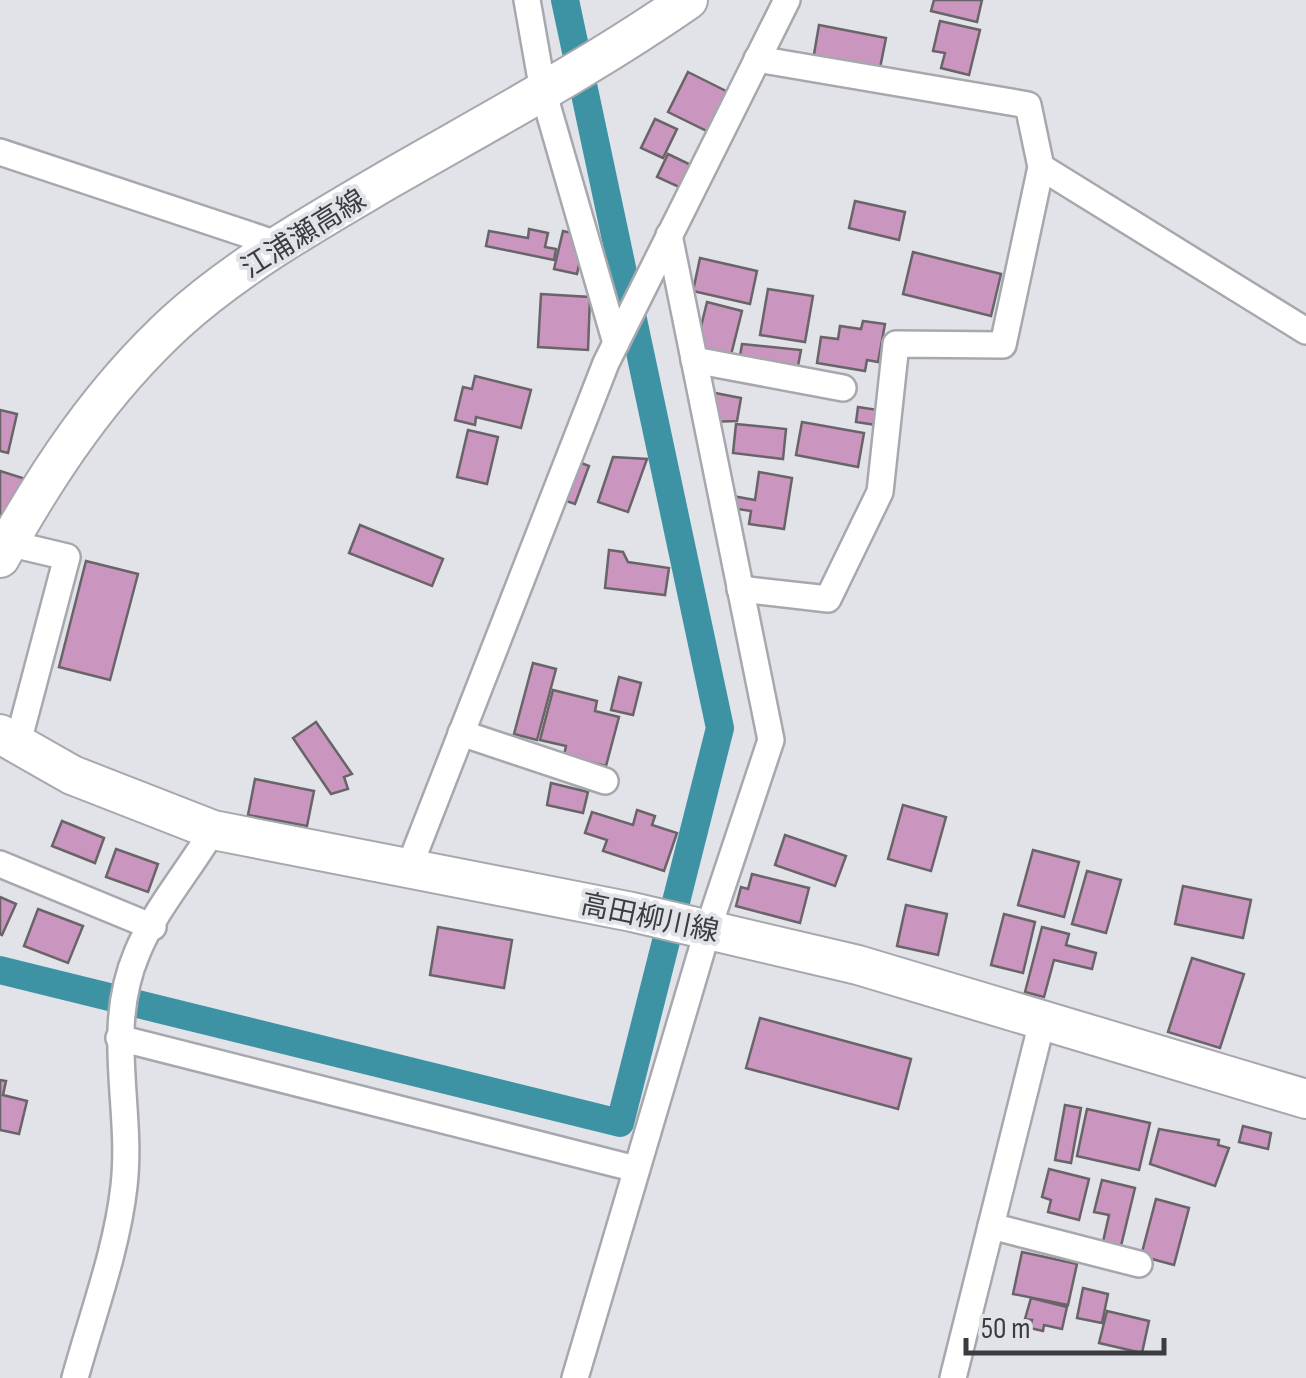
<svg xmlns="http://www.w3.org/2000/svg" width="1306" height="1378" font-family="'Sofia Sans Condensed','Noto Sans JP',sans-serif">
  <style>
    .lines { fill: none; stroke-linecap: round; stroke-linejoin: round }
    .canal { stroke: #3d93a4; stroke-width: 28 }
    .building { fill: #ca95bf; stroke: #696467; stroke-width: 2.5 }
    .street-casing { stroke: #a6a8ae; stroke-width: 30 }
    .secondary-casing { stroke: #a6a8ae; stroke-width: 42 }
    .street { stroke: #fff; stroke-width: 25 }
    .secondary { stroke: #fff; stroke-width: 38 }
    .labels { text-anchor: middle; stroke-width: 8; stroke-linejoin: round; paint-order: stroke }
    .street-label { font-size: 28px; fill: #3b3c3e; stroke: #e1e3e9 }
  </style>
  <rect width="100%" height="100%" fill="#e1e3e9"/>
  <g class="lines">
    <polyline class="canal" points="0,970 620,1123 720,728 565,0"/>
  </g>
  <g class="building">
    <polygon points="934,0 982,0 977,22 931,11"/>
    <polygon points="940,21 980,30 969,75 941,68 945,53 933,51"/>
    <polygon points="819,25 886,38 879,73 813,60"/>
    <polygon points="688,72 732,94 713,134 668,112"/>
    <polygon points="655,119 677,129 663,158 641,148"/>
    <polygon points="668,154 712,175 701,197 657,177"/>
    <polygon points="855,201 905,212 899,240 849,228"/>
    <polygon points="529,229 548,233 545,247 556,249 554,260 486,246 489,231 528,238"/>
    <polygon points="563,231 585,236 577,274 554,269"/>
    <polygon points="913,252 1001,274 991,316 903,294"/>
    <polygon points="700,258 757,271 750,304 693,291"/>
    <polygon points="768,289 813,296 805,342 760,335"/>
    <polygon points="541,294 590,297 588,350 538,347"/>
    <polygon points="707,302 742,311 730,359 695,351"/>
    <polygon points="863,321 885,324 878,362 867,360 865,371 817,363 821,337 838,339 840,326 861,329"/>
    <polygon points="742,344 801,350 798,366 770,361 767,378 737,373"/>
    <polygon points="475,376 531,390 521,428 476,417 475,425 455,420 463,387 472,389"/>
    <polygon points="705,391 741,398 737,421 707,422"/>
    <polygon points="858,407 878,410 876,425 856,422"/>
    <polygon points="0,410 17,414 8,453 0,451"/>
    <polygon points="802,422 864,433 858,467 796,455"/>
    <polygon points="736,424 786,429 783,459 733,453"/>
    <polygon points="468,430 498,437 487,484 457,477"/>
    <polygon points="613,457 647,459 628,512 598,502"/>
    <polygon points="571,459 589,466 575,504 557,498"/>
    <polygon points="0,471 29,480 17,520 0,514"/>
    <polygon points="759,472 792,478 784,529 749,524 751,511 725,507 727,495 755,500"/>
    <polygon points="360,525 443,559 432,586 349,553"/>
    <polygon points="609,550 623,552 628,562 669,568 665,595 605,588"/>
    <polygon points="86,561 138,574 110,680 59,667"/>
    <polygon points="533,663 556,669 537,740 514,734"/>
    <polygon points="619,677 641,683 633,715 611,710"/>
    <polygon points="553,690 597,701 595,711 619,717 606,766 564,755 566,746 540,740"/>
    <polygon points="316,722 352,774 344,777 348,789 331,794 293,738"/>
    <polygon points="255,779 314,791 307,826 248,815"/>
    <polygon points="551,783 588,792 583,813 547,805"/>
    <polygon points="903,805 946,817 931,871 888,859"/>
    <polygon points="637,810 655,816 652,825 677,833 664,871 603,851 607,840 585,833 592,812 633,825"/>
    <polygon points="62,821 104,838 95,863 52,846"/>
    <polygon points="785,835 846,856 835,886 775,865"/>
    <polygon points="116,849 158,864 148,892 106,877"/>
    <polygon points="1033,850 1079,862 1064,917 1018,905"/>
    <polygon points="1087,871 1121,880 1106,933 1072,924"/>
    <polygon points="752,874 809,888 800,923 736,906 741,887 748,889"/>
    <polygon points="1183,886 1251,900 1243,938 1175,924"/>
    <polygon points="0,897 16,904 2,935 0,934"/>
    <polygon points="906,905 947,914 938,955 897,946"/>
    <polygon points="38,909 83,926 68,963 24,946"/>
    <polygon points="1004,914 1035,922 1023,973 991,965"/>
    <polygon points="438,927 512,940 504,988 430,975"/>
    <polygon points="1042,927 1069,934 1066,945 1096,953 1092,969 1054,960 1044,997 1025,992"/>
    <polygon points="1192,958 1244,974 1220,1048 1168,1032"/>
    <polygon points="760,1018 911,1059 898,1109 746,1068"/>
    <polygon points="0,1080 6,1081 3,1095 27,1101 19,1134 0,1130"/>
    <polygon points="1065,1105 1081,1108 1071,1163 1055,1160"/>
    <polygon points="1087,1109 1150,1123 1139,1170 1077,1156"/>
    <polygon points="1243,1126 1271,1133 1268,1149 1239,1142"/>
    <polygon points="1159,1129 1219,1140 1218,1145 1229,1148 1215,1186 1150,1164"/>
    <polygon points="1049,1169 1089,1179 1079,1220 1048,1212 1051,1200 1042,1197"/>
    <polygon points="1102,1180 1135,1188 1120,1250 1102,1246 1109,1215 1094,1212"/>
    <polygon points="1156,1199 1189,1208 1174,1265 1141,1256"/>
    <polygon points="1022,1252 1077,1264 1068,1305 1013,1294"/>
    <polygon points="1083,1288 1108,1294 1102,1323 1077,1318"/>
    <polygon points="1031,1298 1067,1307 1062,1329 1044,1325 1043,1331 1030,1328 1032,1320 1025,1319"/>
    <polygon points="1107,1311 1149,1321 1142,1353 1099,1343"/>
  </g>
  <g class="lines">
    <g class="street-casing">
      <g id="street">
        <polyline points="527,0 543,91 616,343"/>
        <polyline points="0,152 280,245"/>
        <polyline points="1041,167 1306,331"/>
        <polyline points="694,360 843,388"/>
        <polyline points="8,543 67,557 17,746"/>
        <polyline points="740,589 828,599 880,492 896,344 1003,345 1041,167 1028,105 757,59"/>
        <polyline points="461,733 605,781"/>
        <polyline points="0,864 153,927"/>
        <polyline points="408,870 606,363 787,0"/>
        <polyline points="119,1038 636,1169"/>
        <polyline points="991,1226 1139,1264"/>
        <path d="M 75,1378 C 92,1316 117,1250 124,1186 C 133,1108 104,1030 137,953 C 154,911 189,870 213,830"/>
        <polyline points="575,1378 708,929 771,740 669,235"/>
        <polyline points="953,1378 1043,1018"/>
      </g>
    </g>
    <g class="secondary-casing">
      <g id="secondary">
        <path d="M 0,558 C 48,471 102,390 176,322 C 239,265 316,222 389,179 C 490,121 593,66 688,0"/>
        <polyline points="0,734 72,775 213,830 632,912 858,965 1306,1099"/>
      </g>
    </g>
    <use href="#street" class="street"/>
    <use href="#secondary" class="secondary"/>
  </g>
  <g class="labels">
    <g class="street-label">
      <text transform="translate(303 233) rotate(-32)" y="10">江浦瀬高線</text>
      <text transform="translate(650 917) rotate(12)" y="10">高田柳川線</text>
    </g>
  </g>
  <path d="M966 1338v15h198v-15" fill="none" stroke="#3b3c3e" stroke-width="5"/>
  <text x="981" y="1338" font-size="30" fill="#3b3c3e" stroke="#e1e3e9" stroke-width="8" paint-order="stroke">50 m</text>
</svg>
